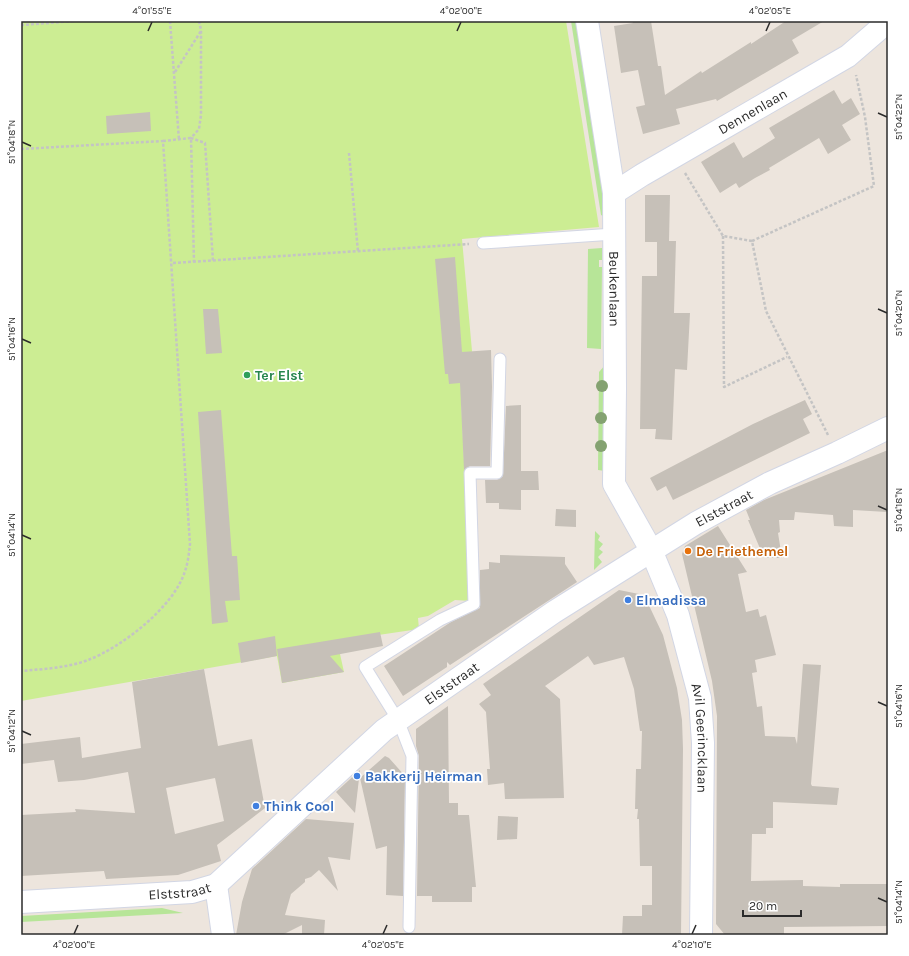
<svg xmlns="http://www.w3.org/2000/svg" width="909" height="956" font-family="Karla,sans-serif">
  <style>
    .grass { fill: #b7e598 }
    .pitch { fill: #cced93 }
    .building { fill: #c6c0b8; fill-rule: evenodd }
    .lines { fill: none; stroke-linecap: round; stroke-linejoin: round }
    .service-casing { stroke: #d2d6e4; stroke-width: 13 }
    .minor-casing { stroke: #d2d6e4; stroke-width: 24 }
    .path { stroke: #c4c4c4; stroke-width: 2.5; stroke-dasharray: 3 2; stroke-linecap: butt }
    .service { stroke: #fff; stroke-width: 11 }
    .minor { stroke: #fff; stroke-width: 22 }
    .tree { fill: #84a271 }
    .ticks { fill: none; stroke: #2b2b2b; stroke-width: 1.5 }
    .leisure-dot { fill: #2e9e5b; stroke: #fff; stroke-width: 1.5 }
    .food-dot { fill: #e8710a; stroke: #fff; stroke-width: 1.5 }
    .shop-dot { fill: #3f7fe0; stroke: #fff; stroke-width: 1.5 }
    .labels { text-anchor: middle; stroke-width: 3.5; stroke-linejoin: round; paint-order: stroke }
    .street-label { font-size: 14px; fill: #2b2b2b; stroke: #fff }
    .leisure-label { font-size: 14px; font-weight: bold; fill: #27864d; stroke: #fff; text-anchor: start }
    .food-label { font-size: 14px; font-weight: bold; fill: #c56008; stroke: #fff; text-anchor: start }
    .shop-label { font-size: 14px; font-weight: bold; fill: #366cbe; stroke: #fff; text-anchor: start }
    .neatline { fill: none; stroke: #2b2b2b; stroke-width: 1.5 }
    .ticks-label { font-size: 10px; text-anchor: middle; fill: #2b2b2b }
  </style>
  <rect width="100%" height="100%" fill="#ede5dd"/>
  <g class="grass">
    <polygon points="571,21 580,21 607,218 601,215"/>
    <polygon points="602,248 602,260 599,260 599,267 602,267 601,349 587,348 588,249"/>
    <polygon points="606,364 605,471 598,470 599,372"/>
    <polygon points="595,531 600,536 598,540 603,544 599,549 603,552 598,557 602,562 594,570"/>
    <polygon points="162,908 183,913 21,922 21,916"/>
  </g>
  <polygon class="pitch" points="21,21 566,21 599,227 462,239 472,351 461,399 471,601 455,600 428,616 418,618 419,629 358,638 340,654 344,672 282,683 277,656 21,701"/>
  <g class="building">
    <polygon points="632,21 651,21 658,66 661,66 665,95 701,71 702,73 751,42 751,44 786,21 824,21 792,40 799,53 717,101 716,99 676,109 680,124 643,134 636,107 645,105 638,70 621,73 614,26 633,23"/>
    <polygon points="834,90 842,104 851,98 860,114 842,125 851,140 828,154 819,138 769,168 770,170 755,178 739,188 736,183 720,193 701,162 734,142 743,158 775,138 769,128"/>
    <polygon points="150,112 151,131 107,134 106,116"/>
    <polygon points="645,195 670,195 669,241 676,241 674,313 690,313 687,370 675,369 672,440 655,439 656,429 640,429 642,276 657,276 657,242 645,242"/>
    <polygon points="455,257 462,352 491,350 492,387 490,466 470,466 464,470 460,383 449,384 448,374 445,374 435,259"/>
    <polygon points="203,309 218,309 222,353 206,354"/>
    <polygon points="805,400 812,414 803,419 810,433 673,500 666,486 657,491 650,478 753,424"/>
    <polygon points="521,405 521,471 538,471 539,490 521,490 521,510 499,509 499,503 486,503 485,480 497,480 503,476 506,406"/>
    <polygon points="221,410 232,556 237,556 240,600 225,601 228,622 212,624 198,412"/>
    <polygon points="888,450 887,512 853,510 853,527 834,526 833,515 795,512 794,520 779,520 780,532 778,533 782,558 764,558 748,520 750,520 746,510 764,500"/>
    <polygon points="556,509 576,510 576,527 555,526"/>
    <polygon points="718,526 747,572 738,574 746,612 758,609 760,617 766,615 776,655 755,660 757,672 752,673 757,707 762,706 765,736 795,737 797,744 803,664 821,665 811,784 812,786 839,788 837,805 773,802 773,828 766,828 766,834 752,834 751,881 803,880 803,886 840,887 840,884 888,884 888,926 784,927 784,935 725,935 716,924 717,716 712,681 682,554 685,546"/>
    <polygon points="500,555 565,557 565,564 577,582 450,665 447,662 447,667 403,696 384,666 451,622 480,608 480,570 489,569 489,562 500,563"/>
    <polygon points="619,590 644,595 663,635 677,688 682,720 683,749 681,935 622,935 623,916 642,916 642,905 652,905 652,866 640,866 639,819 637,819 638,809 635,809 636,769 641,769 642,731 640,731 634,689 624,657 594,665 588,656 545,686 560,699 564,798 505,799 504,783 488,785 487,769 490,769 486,712 479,704 491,695 483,684"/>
    <polygon points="380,632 383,646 330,656 344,672 282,683 277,649"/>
    <polygon points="275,636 277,656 241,663 238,643"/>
    <path d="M 204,669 L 218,746 L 252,739 L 265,808 L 217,845 L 221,861 L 178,875 L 106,879 L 104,871 L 21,876 L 21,815 L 76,812 L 75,809 L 135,813 L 128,772 L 84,780 L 58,782 L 54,760 L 21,764 L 21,744 L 80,737 L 82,758 L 141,748 L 132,682 ZM 215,778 L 224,821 L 175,834 L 166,788 Z"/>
    <polygon points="448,706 449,803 458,803 458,815 469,815 476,887 472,887 472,902 432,902 432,896 417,896 419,756 416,746 416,729"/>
    <polygon points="385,756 389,758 405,776 403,896 386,895 387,846 376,849 360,778"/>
    <polygon points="360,770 355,813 336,792"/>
    <polygon points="498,816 518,817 517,839 497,840"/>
    <polygon points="306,819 354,823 350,860 328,857 338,891 319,870 311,877 305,879 305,882 291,894 285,915 325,920 324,935 302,935 302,925 282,935 236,935 242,902 252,869"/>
  </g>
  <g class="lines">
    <g class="service-casing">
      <g id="service">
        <polyline points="483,243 614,234"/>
        <polyline points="409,927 412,756 398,720 365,667 440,620 474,604 470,473 497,473 500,359"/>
      </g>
    </g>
    <g class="minor-casing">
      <g id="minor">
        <path id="s1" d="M 587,21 L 614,193 L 615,388 L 614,484 L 651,550 L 678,615 L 700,698 L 703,743 L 701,935"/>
        <path id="s2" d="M 614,193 L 642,175 L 848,56 L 884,25 L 885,21"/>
        <polyline points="216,885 223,935"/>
        <path id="s3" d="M 21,902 L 192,892 L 216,885 L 384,730 L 554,612 L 696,523 L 770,483 L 837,453 L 888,428"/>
      </g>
    </g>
    <g class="path">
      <polyline points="170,21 179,140"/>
      <polyline points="199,21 201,30 201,115 199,129 191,138 205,143 213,261"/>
      <polyline points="21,25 75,21"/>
      <polyline points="175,72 201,31"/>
      <polyline points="163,141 191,138 194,262"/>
      <path d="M 21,149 L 163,141 L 190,544 C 189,553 188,563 185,571 C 174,607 122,647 88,660 C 67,668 43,669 21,671"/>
      <polyline points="349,153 358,252"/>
      <polyline points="685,173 723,236 752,241 766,311 828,435"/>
      <polyline points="723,236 724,387 787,357"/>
      <polyline points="752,241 874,186 865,117 856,75"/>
      <polyline points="173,263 469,244"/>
    </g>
    <use href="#service" class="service"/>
    <use href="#minor" class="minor"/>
  </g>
  <g class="tree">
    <circle cx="602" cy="386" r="6"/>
    <circle cx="601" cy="418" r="6"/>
    <circle cx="601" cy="446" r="6"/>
  </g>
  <path class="ticks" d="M 148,31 L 152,22M 457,31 L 461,22M 766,31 L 770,22M 878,113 L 887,117M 22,142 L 31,146M 878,309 L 887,313M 22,339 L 31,343M 878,506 L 887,510M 22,535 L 31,539M 878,702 L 887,706M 22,731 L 31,735M 878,898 L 887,902M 74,934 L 78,925M 383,934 L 387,925M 692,934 L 696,925"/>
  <circle class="leisure-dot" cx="247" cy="375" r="4"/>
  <circle class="food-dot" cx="688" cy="551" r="4"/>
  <g class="shop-dot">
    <circle cx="628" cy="600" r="4"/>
    <circle cx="357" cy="776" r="4"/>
    <circle cx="256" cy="806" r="4"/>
  </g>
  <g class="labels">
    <g class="street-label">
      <text dy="5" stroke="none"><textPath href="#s2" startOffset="161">Dennenlaan</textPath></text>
      <text dy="5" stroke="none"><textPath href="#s1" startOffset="270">Beukenlaan</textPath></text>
      <text dy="5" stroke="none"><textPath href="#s3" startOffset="831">Elststraat</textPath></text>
      <text dy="5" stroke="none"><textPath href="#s3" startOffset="507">Elststraat</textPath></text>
      <text dy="5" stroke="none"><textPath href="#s1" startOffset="737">Avil Geerincklaan</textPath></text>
      <text dy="5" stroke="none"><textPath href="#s3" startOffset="159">Elststraat</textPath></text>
    </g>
    <g class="leisure-label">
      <text x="255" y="380">Ter Elst</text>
    </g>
    <g class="food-label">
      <text x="696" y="556">De Friethemel</text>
    </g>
    <g class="shop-label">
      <text x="636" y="605">Elmadissa</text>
      <text x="365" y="781">Bakkerij Heirman</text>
      <text x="264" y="811">Think Cool</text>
    </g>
  </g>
  <rect width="909" height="956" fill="none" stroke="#ffffff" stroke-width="44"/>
  <path d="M743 910v6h58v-6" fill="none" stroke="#2b2b2b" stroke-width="2"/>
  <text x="749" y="910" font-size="12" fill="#2b2b2b" stroke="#ffffff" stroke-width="3" paint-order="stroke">20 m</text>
  <rect x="22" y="22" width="865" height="912" class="neatline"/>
  <g class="ticks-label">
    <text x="152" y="14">4°01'55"E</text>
    <text x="461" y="14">4°02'00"E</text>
    <text x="770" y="14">4°02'05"E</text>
    <text transform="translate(898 117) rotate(-90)" y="4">51°04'22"N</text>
    <text transform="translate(11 142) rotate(-90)" y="4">51°04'18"N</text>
    <text transform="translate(898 313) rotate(-90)" y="4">51°04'20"N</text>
    <text transform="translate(11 339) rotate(-90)" y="4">51°04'16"N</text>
    <text transform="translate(898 510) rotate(-90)" y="4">51°04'18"N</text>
    <text transform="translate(11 535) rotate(-90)" y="4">51°04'14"N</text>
    <text transform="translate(898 706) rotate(-90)" y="4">51°04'16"N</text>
    <text transform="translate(11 731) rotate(-90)" y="4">51°04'12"N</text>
    <text transform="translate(898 902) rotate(-90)" y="4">51°04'14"N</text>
    <text x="74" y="948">4°02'00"E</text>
    <text x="383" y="948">4°02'05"E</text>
    <text x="692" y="948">4°02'10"E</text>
  </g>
</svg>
